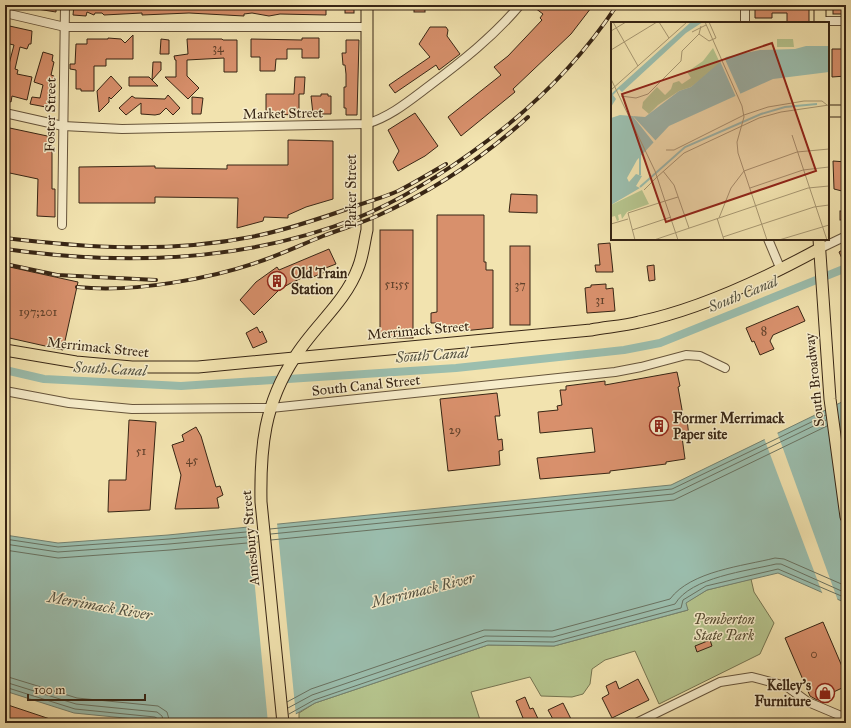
<svg xmlns="http://www.w3.org/2000/svg" width="851" height="728" font-family="'IM FELL Great Primer',serif">
  <style>
    .green { fill: #b6c58e; stroke: #767551 }
    .water { fill: #9bbeae; stroke: #738170 }
    .pier { fill: #f2e3af }
    .lines { fill: none; stroke-linecap: round; stroke-linejoin: round }
    .shore { stroke: #697261; stroke-width: 1 }
    .canal { stroke: #9bbeae; stroke-width: 8 }
    .building { fill: #d8906c; stroke: #372514 }
    .minor-casing { stroke: #66543b; stroke-width: 10 }
    .major-casing { stroke: #372514; stroke-width: 13 }
    .minor { stroke: #f7edcb; stroke-width: 8 }
    .major { stroke: #f2e3af; stroke-width: 11 }
    .rail-casing { stroke: #372514; stroke-width: 4 }
    .rail { stroke: #f7edcb; stroke-width: 2.5; stroke-dasharray: 8; stroke-linecap: butt }
    .labels { text-anchor: middle; stroke-width: 3; stroke-linejoin: round; paint-order: stroke }
    .number-label { font-size: 12px; fill: #5f402a }
    .street-label { font-size: 14px; fill: #372514; stroke: #f7edcb }
    .poi-label { font-size: 14px; font-weight: bold; fill: #372514; stroke: #f7edcb; text-anchor: start }
    .park-label { font-size: 14px; font-style: italic; fill: #574d32; stroke: #f7edcb }
    .water-label { font-size: 15px; font-style: italic; fill: #555342; stroke: #f7edcb }
    .inset-river { fill: none; stroke: #9bbeae; stroke-width: 2 }
    .inset-road { fill: none; stroke: #a79771; stroke-width: 1 }
    .view { fill: #8f2418; fill-opacity: 0.15; stroke: #8f2418; stroke-width: 2 }
    .inset-edge { fill: none; stroke: #372514; stroke-width: 2 }
  </style>
  <rect width="100%" height="100%" fill="#f2e3af"/>
  <filter id="stains"><feTurbulence type="fractalNoise" baseFrequency=".005" numOctaves="4"/><feColorMatrix values="0 0 0 0 .2 0 0 0 0 .09 0 0 0 0 .02 0 0 0 .5 -.17"/></filter>
  <radialGradient id="worn" r=".72"><stop offset=".6" stop-color="#630" stop-opacity="0"/><stop offset="1" stop-color="#630" stop-opacity=".3"/></radialGradient>
  <polygon class="green" points="751,579 754,592 774,623 760,654 659,704 635,651 605,660 592,669 590,684 583,694 572,697 541,696 530,677 471,692 481,723 299,723 299,713 315,703 488,645 554,646 688,610 685,603 707,590"/>
  <polygon class="water" points="846,400 846,603 778,573 707,590 686,603 688,610 554,646 488,645 315,703 280,723 175,723 74,713 5,691 5,535 58,543 168,535 671,485"/>
  <g class="pier">
    <polygon points="777,432 838,601 823,595 764,438"/>
    <polygon points="277,523 296,716 284,723 268,723 249,525"/>
  </g>
  <g class="lines">
    <g class="shore">
      <polyline points="270,529 672,489 826,415"/>
      <polyline points="271,534 673,494 826,420"/>
      <polyline points="5,539 58,547 169,539 257,531"/>
      <polyline points="271,540 674,500 827,426"/>
      <polyline points="5,544 58,552 169,544 258,536"/>
      <polyline points="5,550 58,558 170,550 258,542"/>
      <polyline points="5,676 77,698 158,706 167,712 170,723"/>
      <polyline points="5,682 76,704 157,712 162,716 164,723"/>
      <polyline points="5,687 75,709 155,717 158,719 159,723"/>
      <path d="M 287,702 L 311,689 L 484,630 L 552,631 L 670,599 C 691,571 743,566 775,558 L 784,559 L 846,586"/>
      <path d="M 288,708 L 312,695 L 485,636 L 553,637 L 675,604 C 691,577 747,571 776,564 L 781,564 L 846,593"/>
      <polyline points="289,714 314,700 487,641 554,642 681,608 683,600 706,586 778,569 846,598"/>
    </g>
    <polyline class="canal" points="5,370 44,379 181,386 456,368 624,350 660,343 846,268"/>
  </g>
  <g class="building">
    <polygon points="37,5 56,5 56,12 37,9"/>
    <polygon points="74,5 326,5 326,15 280,14 269,16 252,13 244,14 244,16 189,13 142,15 142,13 104,15 102,13 95,13 94,15 87,12 86,16 73,15"/>
    <rect x="345" y="5" width="9" height="8"/>
    <rect x="414" y="5" width="11" height="7"/>
    <polygon points="531,5 587,5 591,8 571,34 513,89 515,92 461,136 448,117 501,75 494,67 508,56 542,20 540,18 543,14"/>
    <polygon points="755,5 809,5 809,23 787,23 787,13 772,13 772,18 755,18"/>
    <rect x="833" y="5" width="13" height="9"/>
    <polygon points="5,25 32,31 31,44 29,44 27,49 20,47 15,69 18,70 17,74 32,77 27,100 12,96 11,102 5,100 5,63 9,64 14,45 5,43"/>
    <polygon points="430,27 446,27 448,30 447,36 460,54 439,70 436,65 395,93 389,85 430,57 419,44"/>
    <polygon points="133,35 133,59 106,59 106,66 94,66 94,91 81,91 81,89 76,89 76,70 70,69 70,64 75,64 76,44 87,44 87,39 108,39 108,38 121,39 125,43"/>
    <polygon points="302,38 319,38 319,58 302,58 302,49 287,49 287,59 276,59 275,71 260,71 260,57 251,57 251,39 302,40"/>
    <polygon points="161,39 169,40 169,54 160,54"/>
    <polygon points="187,39 222,39 223,40 237,40 237,72 224,72 224,58 187,60 187,76 199,88 188,99 165,77 176,77 176,60 175,60 174,56 188,54"/>
    <polygon points="346,40 359,40 357,115 346,115 346,108 344,108 344,87 346,87 346,74 345,65 343,65 342,53 346,53"/>
    <polygon points="832,49 846,49 846,76 832,77"/>
    <polygon points="43,52 53,55 52,61 54,62 51,75 54,76 50,96 53,96 53,106 51,108 30,104 32,97 40,98 43,85 34,82"/>
    <polygon points="153,62 161,62 161,70 152,80"/>
    <polygon points="111,76 122,88 111,99 109,97 109,102 99,112 97,91"/>
    <polygon points="129,77 149,77 158,86 129,86"/>
    <polygon points="295,77 305,77 304,94 299,94 299,115 266,114 266,94 294,94"/>
    <polygon points="321,94 328,94 328,96 331,96 331,114 313,114 311,96 321,96"/>
    <polygon points="168,95 180,108 173,115 166,108 160,114 155,115 141,114 141,103 126,115 119,108 132,96 135,98 165,99"/>
    <polygon points="192,97 203,98 201,114 192,114"/>
    <polygon points="415,113 438,146 425,156 398,171 393,162 399,151 388,130"/>
    <polygon points="5,127 52,137 52,189 55,189 55,217 37,216 38,179 5,172"/>
    <polygon points="288,140 333,141 333,199 306,207 288,215 288,218 264,217 263,221 237,228 238,198 155,197 155,203 79,203 79,167 155,166 155,168 227,169 227,165 288,165"/>
    <polygon points="833,161 846,162 846,192 834,189"/>
    <polygon points="511,194 537,195 537,213 509,212"/>
    <rect x="840" y="211" width="6" height="9"/>
    <polygon points="437,215 484,215 484,262 486,262 486,270 493,270 493,328 463,331 436,331 436,323 431,323 431,313 437,312"/>
    <rect x="380" y="230" width="33" height="108"/>
    <polygon points="610,243 613,272 596,272 595,265 600,265 598,244"/>
    <rect x="510" y="246" width="20" height="79"/>
    <polygon points="846,248 846,267 839,252"/>
    <polygon points="329,249 336,264 323,269 325,272 308,279 306,276 289,284 279,290 254,315 240,300 256,282 277,267 279,270"/>
    <polygon points="654,265 655,280 649,281 647,266"/>
    <polygon points="5,266 78,282 63,350 5,337"/>
    <polygon points="606,284 606,289 613,288 615,311 587,313 585,288 591,287 591,285"/>
    <polygon points="798,306 805,321 773,335 770,341 774,349 760,355 754,341 752,342 746,328"/>
    <polygon points="257,327 260,333 262,331 267,342 253,348 246,333"/>
    <polygon points="677,372 680,386 678,387 684,421 687,420 689,436 682,437 685,459 666,462 666,464 610,471 610,473 540,479 537,458 595,452 592,428 540,433 538,412 558,410 557,406 562,405 560,390 566,390 566,386 605,381 605,385"/>
    <polygon points="497,393 500,416 495,416 498,440 502,439 503,450 499,451 500,465 448,471 440,399"/>
    <polygon points="129,420 156,422 150,510 108,512 109,480 126,480"/>
    <polygon points="196,427 201,436 216,487 220,486 223,495 217,498 219,508 175,509 181,475 172,445 184,441 182,435"/>
    <polygon points="823,622 844,671 842,688 817,700 810,696 785,638"/>
    <polygon points="710,640 712,646 697,652 695,646"/>
    <polygon points="638,679 649,700 612,718 602,698 609,694 606,686 616,681 619,689"/>
    <polygon points="525,697 530,709 533,708 540,723 513,723 523,718 516,701"/>
    <polygon points="563,703 573,723 555,723 548,710"/>
    <polygon points="5,704 59,722 59,723 5,723"/>
  </g>
  <g class="lines">
    <g class="minor-casing">
      <g id="minor">
        <polyline points="745,5 745,23"/>
        <polyline points="5,13 65,27 367,27"/>
        <polyline points="820,21 846,21"/>
        <path d="M 5,113 L 63,126 L 122,129 L 366,124 C 390,117 409,101 429,86 C 461,62 493,37 520,5"/>
        <polyline points="62,225 65,5"/>
        <polyline points="768,239 781,270"/>
        <polyline points="819,249 846,236"/>
        <polyline points="5,391 69,403 132,409 271,408 615,372 641,367 686,355 700,356 725,368"/>
        <polyline points="636,723 720,682 752,677 786,686 808,702 846,718"/>
      </g>
    </g>
    <g class="major-casing">
      <g id="major">
        <polyline points="820,5 820,23"/>
        <polyline points="828,111 846,111"/>
        <polyline points="819,239 830,399 846,517"/>
        <path d="M 5,350 L 76,362 L 132,367 L 198,367 L 591,330 C 607,327 623,326 639,322 C 701,309 764,279 819,249"/>
        <path d="M 283,723 L 261,502 C 260,448 264,404 295,357 C 314,326 345,303 358,268 C 363,256 364,243 367,230 L 367,5"/>
      </g>
    </g>
    <use href="#minor" class="minor"/>
    <use href="#major" class="major"/>
    <g class="rail-casing">
      <g id="rail">
        <path d="M 5,238 C 87,248 169,253 251,237 C 287,230 322,218 356,206 C 370,201 385,197 398,191 C 414,183 430,173 446,164"/>
        <path d="M 5,249 C 124,266 245,262 357,218 C 404,199 447,171 487,141 C 538,103 582,58 617,5"/>
        <polyline points="5,264 57,275 156,280"/>
        <path d="M 77,287 C 133,293 211,279 264,260 C 284,253 303,244 323,236 C 341,229 359,224 377,216 C 431,192 484,157 528,117"/>
      </g>
    </g>
    <use href="#rail" class="rail"/>
  </g>
  <defs>
    <g id="building-ring" transform="scale(1)"><circle r="9.5" fill="#f7edcb" stroke="#8f2418" stroke-width="1.5"/><path d="M-4-6H4V6H1V3H-1V6H-4ZM-2.5-4.3h1.7v1.8h-1.7ZM.8-4.3h1.7v1.8H.8ZM-2.5-1h1.7V.8h-1.7ZM.8-1h1.7V.8H.8Z" fill="#8f2418"/></g>
    <g id="shop-ring" transform="scale(1)"><circle r="9.5" fill="#f7edcb" stroke="#8f2418" stroke-width="1.5"/><path d="M-5-2.5h2.3a2.7 3.5 0 0 1 5.4 0H5L5.5 6h-11ZM-1.5-2.5h3a1.5 2.3 0 0 0-3 0Z" fill="#8f2418"/></g>
  </defs>
  <g fill-rule="evenodd">
    <use href="#building-ring" x="277" y="281"/>
    <use href="#building-ring" x="659" y="426"/>
    <use href="#shop-ring" x="825" y="693"/>
  </g>
  <g class="labels">
    <g class="number-label">
      <text x="218" y="52">34</text>
      <text x="397" y="288">51;55</text>
      <text x="520" y="289">37</text>
      <text x="600" y="304">31</text>
      <text x="38" y="316">197;201</text>
      <text x="764" y="335">8</text>
      <text x="455" y="434">29</text>
      <text x="141" y="455">51</text>
      <text x="192" y="464">45</text>
      <text x="814" y="658">0</text>
    </g>
    <g class="street-label">
      <text transform="translate(283 113) rotate(-1)" y="5">Market Street</text>
      <text transform="translate(50 115) rotate(-89)" y="5">Foster Street</text>
      <text transform="translate(351 191) rotate(-90)" y="5">Parker Street</text>
      <text transform="translate(418 330) rotate(-5)" y="5">Merrimack Street</text>
      <text transform="translate(98 347) rotate(6)" y="5">Merrimack Street</text>
      <text transform="translate(814 380) rotate(-96)" y="5">South Broadway</text>
      <text transform="translate(366 385) rotate(-6)" y="5">South Canal Street</text>
      <text transform="translate(250 538) rotate(-95)" y="5">Amesbury Street</text>
    </g>
    <g class="poi-label">
      <text x="291" y="278">Old Train<tspan x="291" dy="16">Station</tspan></text>
      <text x="673" y="423">Former Merrimack<tspan x="673" dy="16">Paper site</tspan></text>
      <text x="811" y="690" text-anchor="end">Kelley's<tspan x="811" dy="16">Furniture</tspan></text>
    </g>
    <g class="park-label">
      <text x="724" y="624">Pemberton<tspan x="724" dy="16">State Park</tspan></text>
    </g>
    <g class="water-label">
      <text transform="translate(743 294) rotate(-22)" y="5">South Canal</text>
      <text transform="translate(432 355) rotate(-4)" y="5">South Canal</text>
      <text transform="translate(110 369) rotate(3)" y="5">South Canal</text>
      <text transform="translate(423 590) rotate(-14)" y="5">Merrimack River</text>
      <text transform="translate(100 606) rotate(10)" y="5">Merrimack River</text>
    </g>
  </g>
  <g transform="translate(611 22)">
    <rect width="218" height="218" fill="#f2e3af"/>
    <path d="M 166,17 L 182,17 L 183,25 L 166,25 ZM 102,26 L 109,41 L 107,44 L 80,65 L 68,69 L 47,83 L 38,92 L 31,86 L 32,80 L 46,65 L 54,73 L 60,67 L 62,61 L 68,59 L 71,62 L 80,56 L 76,50 L 92,39 ZM 31,168 L 38,182 L 16,190 L 11,197 L 10,192 L 7,193 L 8,198 L 6,199 L 4,194 L 0,195 L 0,183 Z" fill="#b6c58e"/>
    <path d="M 80,0 L 92,0 L 75,11 L 11,70 L 8,67 L 2,73 L 5,77 L 0,85 L 0,72 ZM 195,24 L 218,24 L 218,50 L 162,57 L 58,104 L 26,138 L 16,156 L 18,160 L 25,152 L 31,154 L 25,164 L 29,166 L 0,183 L 0,96 L 9,93 L 34,95 L 68,69 L 80,65 L 115,35 L 149,28 L 184,27 Z" fill="#9bbeae"/>
    <path d="M 113,35 L 130,73 L 125,75 L 109,39 ZM 20,92 L 45,119 L 43,121 Z" fill="#f2e3af"/>
    <path class="inset-river" d="M 29,134 L 29,153M 29,165 L 74,125 L 150,92 L 174,85 L 206,82"/>
    <path class="inset-road" d="M 2,0 L 27,44M 48,0 L 58,16M 94,0 L 131,84 L 133,95 L 126,120 L 127,131 L 156,218M 149,0 L 214,0M 0,9 L 15,0M 81,10 L 95,3M 88,12 L 98,19 L 105,16 L 98,0M 0,28 L 46,0M 0,57 L 44,149 L 67,218M 0,68 L 76,0M 10,74 L 25,76 L 37,72 L 70,39 L 71,29 L 88,12 L 90,4M 181,113 L 216,218M 55,128 L 63,128 L 133,93 L 157,85 L 193,79 L 211,79 L 216,83M 52,149 L 63,163 L 78,206M 46,155 L 73,131 L 148,96 L 170,90 L 218,83M 139,166 L 192,148 L 218,145M 33,168 L 46,155M 54,179 L 67,175M 106,196 L 113,218M 108,196 L 120,166 L 133,149 L 186,130 L 218,127M 0,202 L 17,197M 21,208 L 60,195M 112,215 L 203,185 L 218,183M 24,218 L 17,191 L 54,179M 43,218 L 197,166 L 218,164M 168,218 L 218,203"/>
    <path class="view" d="M 161,21 L 205,149 L 55,200 L 11,72 Z"/>
    <rect width="218" height="218" class="inset-edge"/>
  </g>
  <rect width="851" height="728" fill="none" stroke="#f2e3af" stroke-width="20"/>
  <rect x="6" y="6" width="839" height="716" fill="none" stroke="#372514" stroke-width="2"/>
  <rect x="10" y="10" width="831" height="708" fill="none" stroke="#372514"/>
  <path d="M28 694v6h117v-6" fill="none" stroke="#372514" stroke-width="2"/>
  <text x="34" y="694" font-size="12" fill="#372514" stroke="#f7edcb" stroke-width="3" paint-order="stroke">100 m</text>
  <rect width="100%" height="100%" filter="url(#stains)"/>
  <rect width="100%" height="100%" fill="url(#worn)"/>
</svg>
